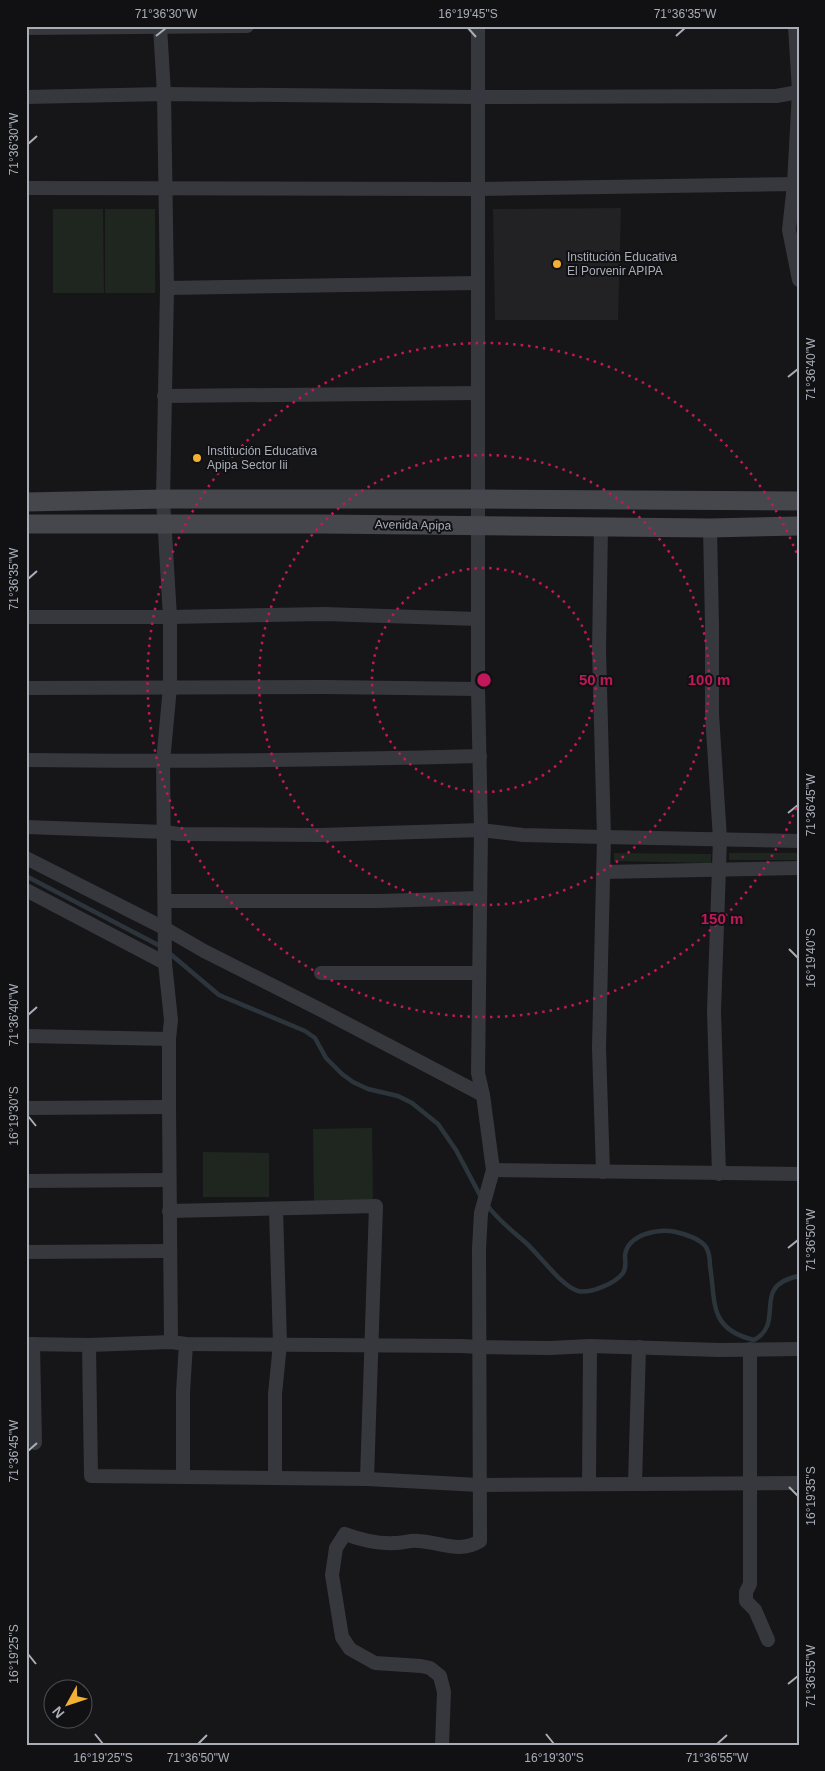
<svg xmlns="http://www.w3.org/2000/svg" width="825" height="1771" font-family="Helvetica,sans-serif">
  <style>
    .built { fill: #222225 }
    .green { fill: #1e261f }
    .lines { fill: none; stroke-linecap: round; stroke-linejoin: round }
    .stream { stroke: #2c353c; stroke-width: 4.5 }
    .street { stroke: #37383d; stroke-width: 14 }
    .secondary { stroke: #45474d; stroke-width: 19 }
    .ticks { fill: none; stroke: #a8adb8; stroke-width: 2 }
    .ring { fill: none; stroke: #c2185b; stroke-width: 2.5; stroke-dasharray: 2.5 5 }
    .poi-dot { fill: #f2b134; stroke: #111113; stroke-width: 2 }
    .labels { text-anchor: middle; stroke-width: 4; stroke-linejoin: round; paint-order: stroke }
    .poi-label { font-size: 12px; fill: #a8adb8; stroke: #111113; text-anchor: start }
    .street-label { font-size: 12px; fill: #a8adb8; stroke: #111113 }
    .centre { fill: #c2185b; stroke: #111113; stroke-width: 2.5 }
    .ring-label { font-size: 15px; text-anchor: middle; font-weight: bold; fill: #c2185b; stroke: #111113; stroke-width: 4; stroke-linejoin: round; paint-order: stroke }
    .neatline { fill: none; stroke: #a8adb8; stroke-width: 2 }
    .ticks-label { font-size: 12px; text-anchor: middle; fill: #a8adb8 }
  </style>
  <rect width="100%" height="100%" fill="#161618"/>
  <polygon class="built" points="621,208 618,320 495,320 493,209"/>
  <g class="green">
    <polygon points="53,209 103,209 104,293 53,293"/>
    <rect x="105" y="209" width="50" height="84"/>
    <polygon points="614,853 711,854 711,863 614,861"/>
    <rect x="729" y="853" width="70" height="7"/>
    <polygon points="372,1128 373,1202 314,1203 313,1129"/>
    <polygon points="203,1152 269,1153 269,1197 203,1197"/>
  </g>
  <g class="lines">
    <g class="stream">
      <polyline points="26,876 162,947"/>
      <polyline points="168,952 219,995 305,1031 315,1038 326,1058 342,1074 353,1082 368,1089 398,1096 412,1103 438,1124 456,1150 482,1199"/>
      <path d="M 487,1205 C 498,1220 511,1230 525,1242 C 539,1254 561,1286 578,1291 C 590,1294 616,1283 623,1273 C 627,1267 625,1262 625,1255 C 628,1234 659,1228 676,1232 C 685,1234 700,1239 706,1247 C 709,1252 710,1260 710,1266 C 716,1302 708,1329 754,1340 C 787,1322 749,1286 799,1276"/>
    </g>
    <g class="street">
      <polyline points="160,26 164,94 167,288 163,499 170,617 170,687 163,762 165,963 171,1020 169,1039 169,1107 171,1342"/>
      <polyline points="795,26 799,91"/>
      <polyline points="26,28 247,26"/>
      <polyline points="799,92 794,184 789,230 799,280"/>
      <polyline points="26,97 164,94 478,97 776,96 799,92"/>
      <polyline points="26,188 479,189 799,184"/>
      <polyline points="167,288 477,283"/>
      <polyline points="164,396 478,393"/>
      <polyline points="601,527 599,650 604,837 599,1048 603,1172"/>
      <polyline points="710,528 712,625 712,714 720,839 714,1011 719,1174"/>
      <polyline points="26,617 170,617 324,614 478,619"/>
      <polyline points="26,688 324,687 478,689"/>
      <path d="M 26,760 C 178,762 328,760 480,756"/>
      <polyline points="26,827 165,832 178,834 320,835 481,830 523,835 604,837 799,841"/>
      <polyline points="26,858 166,929 204,951 321,1010 483,1095"/>
      <polyline points="603,872 799,868"/>
      <polyline points="26,890 165,963"/>
      <polyline points="165,901 379,901 480,898"/>
      <polyline points="321,973 478,973"/>
      <polyline points="26,1036 169,1039"/>
      <polyline points="26,1108 169,1107"/>
      <polyline points="493,1170 799,1174"/>
      <polyline points="26,1181 169,1180"/>
      <polyline points="169,1211 376,1206 367,1479"/>
      <polyline points="26,1252 169,1251"/>
      <polyline points="26,1344 89,1345 171,1342 186,1344 461,1346 480,1347 550,1348 590,1346 719,1350 799,1349"/>
      <polyline points="33,1344 35,1443"/>
      <polyline points="89,1345 91,1476 367,1479 479,1485 799,1483"/>
      <polyline points="750,1349 750,1584 746,1592 746,1601 755,1610 768,1640"/>
      <polyline points="183,1476 183,1392 186,1344"/>
      <polyline points="275,1477 275,1394 280,1344 276,1209"/>
      <polyline points="635,1483 639,1347"/>
      <polyline points="589,1484 590,1346"/>
      <path d="M 442,1745 L 444,1692 L 440,1676 L 430,1668 L 421,1666 L 375,1663 L 350,1649 L 342,1637 L 332,1575 L 336,1548 L 345,1534 C 361,1540 377,1544 395,1543 C 403,1543 411,1540 418,1541 C 441,1542 459,1554 480,1541 L 479,1249 L 481,1213 L 493,1170 L 483,1095 L 478,1073 L 481,830 L 478,689 L 478,26"/>
    </g>
    <g class="secondary">
      <polyline points="26,502 163,499 477,499 799,501"/>
      <polyline points="26,524 322,524 710,528 799,526"/>
    </g>
  </g>
  <path class="ticks" d="M 468,28 L 476,37M 156,36 L 166,28M 676,36 L 685,28M 28,144 L 37,136M 788,377 L 798,369M 28,579 L 37,571M 788,813 L 798,805M 789,949 L 798,958M 28,1015 L 37,1007M 28,1116 L 36,1126M 788,1248 L 798,1240M 28,1451 L 37,1443M 789,1487 L 798,1496M 28,1654 L 36,1664M 788,1684 L 798,1676M 95,1734 L 103,1744M 546,1734 L 554,1744M 198,1744 L 207,1735M 717,1744 L 727,1735"/>
  <g class="ring">
    <circle cx="484" cy="680" r="112"/>
    <circle cx="484" cy="680" r="225"/>
    <path d="M799 801A337 337 0 1 1 799 559"/>
  </g>
  <g class="poi-dot">
    <circle cx="557" cy="264" r="5"/>
    <circle cx="197" cy="458" r="5"/>
  </g>
  <g class="labels">
    <g class="poi-label">
      <text x="567" y="261">Institución Educativa<tspan x="567" dy="14">El Porvenir APIPA</tspan></text>
      <text x="207" y="455">Institución Educativa<tspan x="207" dy="14">Apipa Sector Iii</tspan></text>
    </g>
    <g class="street-label">
      <text transform="translate(413 525) rotate(1)" y="4">Avenida Apipa</text>
    </g>
  </g>
  <circle cx="484" cy="680" r="8" class="centre"/>
  <g class="ring-label">
    <text x="596" y="685">50 m</text>
    <text x="709" y="685">100 m</text>
    <text x="722" y="924">150 m</text>
  </g>
  <rect width="825" height="1771" fill="none" stroke="#111113" stroke-width="55"/>
  <g transform="translate(68 1704) rotate(230)"><circle r="24" fill="#111113" stroke="#4d4f55"/>
  <path d="M0-4L9 19L0 12L-9 19Z" fill="#f2b134"/>
  <text y="-8" font-size="14" font-weight="bold" text-anchor="middle" fill="#a8adb8">N</text>
  </g>
  <rect x="28" y="28" width="770" height="1716" class="neatline"/>
  <g class="ticks-label">
    <text x="166" y="18">71°36'30"W</text>
    <text x="468" y="18">16°19'45"S</text>
    <text x="685" y="18">71°36'35"W</text>
    <text transform="translate(14 144) rotate(-90)" y="4">71°36'30"W</text>
    <text transform="translate(811 369) rotate(-90)" y="4">71°36'40"W</text>
    <text transform="translate(14 579) rotate(-90)" y="4">71°36'35"W</text>
    <text transform="translate(811 805) rotate(-90)" y="4">71°36'45"W</text>
    <text transform="translate(811 958) rotate(-90)" y="4">16°19'40"S</text>
    <text transform="translate(14 1015) rotate(-90)" y="4">71°36'40"W</text>
    <text transform="translate(14 1116) rotate(-90)" y="4">16°19'30"S</text>
    <text transform="translate(811 1240) rotate(-90)" y="4">71°36'50"W</text>
    <text transform="translate(14 1451) rotate(-90)" y="4">71°36'45"W</text>
    <text transform="translate(811 1496) rotate(-90)" y="4">16°19'35"S</text>
    <text transform="translate(14 1654) rotate(-90)" y="4">16°19'25"S</text>
    <text transform="translate(811 1676) rotate(-90)" y="4">71°36'55"W</text>
    <text x="103" y="1762">16°19'25"S</text>
    <text x="198" y="1762">71°36'50"W</text>
    <text x="554" y="1762">16°19'30"S</text>
    <text x="717" y="1762">71°36'55"W</text>
  </g>
</svg>
